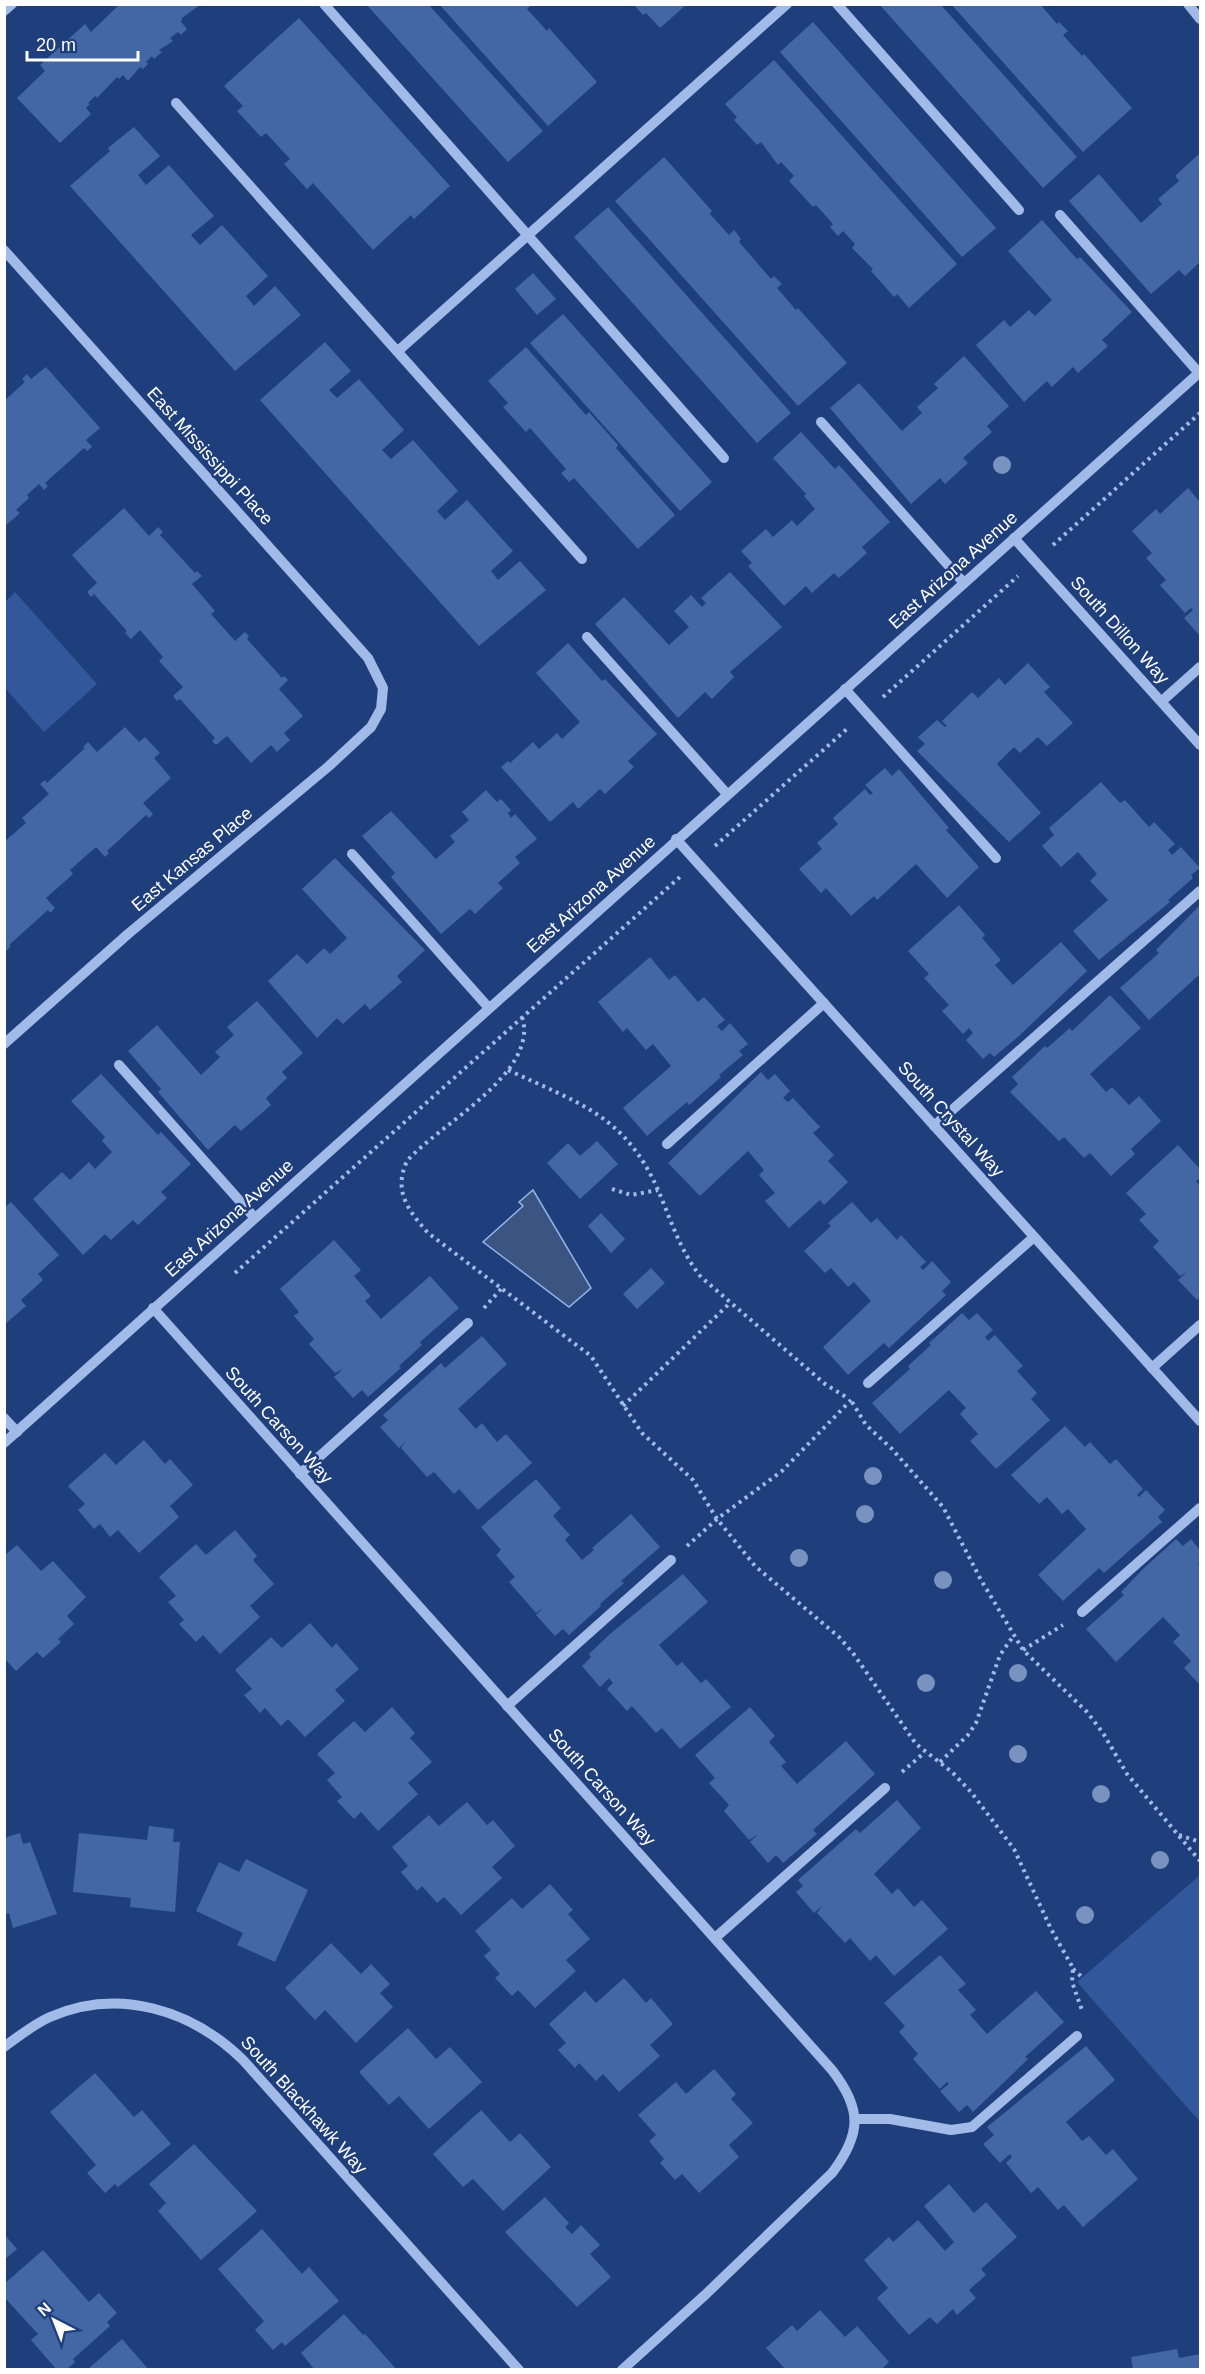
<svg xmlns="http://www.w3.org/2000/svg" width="1205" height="2374" font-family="Helvetica,sans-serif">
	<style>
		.green { fill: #32579a }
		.water { fill: #3c5481; stroke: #94b4e8; stroke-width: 1.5 }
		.building { fill: #4366a4 }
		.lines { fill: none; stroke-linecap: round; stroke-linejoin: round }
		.path { stroke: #a1bae7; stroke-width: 4; stroke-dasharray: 3 4.5; stroke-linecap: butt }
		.minor { stroke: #a1bae7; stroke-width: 10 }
		.tree { fill: #7a92bf }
		.labels { text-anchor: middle; stroke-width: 5; stroke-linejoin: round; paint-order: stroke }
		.street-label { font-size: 18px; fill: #fff; stroke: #1f3f7c }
	</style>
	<rect width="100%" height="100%" fill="#1f3f7c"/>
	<g class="green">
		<polygon points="15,592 97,684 44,732 5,688 5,602"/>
		<polygon points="1200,1875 1200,2122 1077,1982"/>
	</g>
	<polygon class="water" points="533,1190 591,1288 569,1307 483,1242 523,1206 519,1202"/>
	<g class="building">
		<polygon points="120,4 201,4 182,18 181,22 187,29 181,35 178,32 170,38 173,41 159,50 162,52 154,59 152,56 146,62 148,64 143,69 140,67 128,81 123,75 119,79 117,77 97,98 95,96 88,103 90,104 86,108 91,114 60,143 17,98 45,71 40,65 85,24 91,32"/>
		<polygon points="366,4 428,4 543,131 508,162"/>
		<polygon points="439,4 532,4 527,9 547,31 549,28 597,82 548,126"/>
		<polygon points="633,4 687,4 660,28 646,13 643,15"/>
		<polygon points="879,4 940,4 1077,157 1043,188"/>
		<polygon points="951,4 1040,4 1057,24 1059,22 1068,31 1063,35 1082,56 1084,54 1132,108 1083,152"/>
		<polygon points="299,18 450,186 414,219 411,215 373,250 313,183 307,189 284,164 290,159 266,133 261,137 237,111 243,106 224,86"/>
		<polygon points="813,22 996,228 962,257 780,52"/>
		<polygon points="774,60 957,264 909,308 897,294 894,297 871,271 873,269 852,248 855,244 843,231 838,236 830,227 833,224 816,205 813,207 789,181 794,176 781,162 778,165 761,142 757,145 734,120 737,117 725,104"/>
		<polygon points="134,127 160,156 138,175 146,185 169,165 214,216 191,235 200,245 222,225 268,276 246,296 254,306 275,286 301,315 235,371 70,186 110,151 108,148"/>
		<polygon points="1200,153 1200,262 1185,276 1179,270 1151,294 1069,201 1099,174 1141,223 1162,204 1158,199 1179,181 1175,176"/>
		<polygon points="664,157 712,211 710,214 729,235 734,230 741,239 739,242 771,279 774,276 782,284 777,288 796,310 798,308 847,363 798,406 615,201"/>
		<polygon points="608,207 791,413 757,443 574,237"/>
		<polygon points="1042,220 1077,259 1080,257 1132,312 1102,340 1108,346 1078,373 1073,367 1052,387 1047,381 1024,402 976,345 1004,320 1010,327 1029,310 1035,316 1052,300 1008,251"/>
		<polygon points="533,273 556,299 537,315 515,289"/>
		<polygon points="563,314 712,482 680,511 530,343"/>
		<polygon points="325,342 351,371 329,390 337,398 359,379 404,430 382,450 391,459 413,440 458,491 437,511 445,520 467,500 513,551 491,571 498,580 520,561 546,590 479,646 260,400"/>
		<polygon points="526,347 586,415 589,412 618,445 616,448 675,515 638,549 574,478 569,482 561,473 566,469 530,428 526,432 503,407 508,403 488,381"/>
		<polygon points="964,356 1009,406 987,426 992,432 963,458 968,463 945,484 940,478 911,504 830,408 859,383 902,431 922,413 917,407 938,388 934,384"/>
		<polygon points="46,367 100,428 86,440 92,447 87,451 84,448 45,483 48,486 44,490 39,484 27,495 29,498 16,510 20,513 4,527 4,401 25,382 22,379 27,374 31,379"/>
		<polygon points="801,432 835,469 839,465 890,522 862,547 867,553 839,578 834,573 812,593 806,586 784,606 748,566 752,563 741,551 766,529 773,537 792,520 797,526 815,509 804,496 806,494 773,458"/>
		<polygon points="1188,488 1200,502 1200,636 1184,618 1193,610 1191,608 1185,613 1160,585 1166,580 1146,558 1152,553 1132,531 1156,509 1160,514"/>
		<polygon points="124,508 149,536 158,527 163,532 160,535 195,573 197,571 202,576 192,584 215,611 211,614 235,641 245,632 249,636 247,639 282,678 284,676 288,680 279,689 303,716 284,733 290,740 277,752 271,745 251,763 227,736 216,745 212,741 215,738 180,699 177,701 173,696 183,687 159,661 163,657 140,630 131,639 125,633 127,631 94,594 91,597 87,592 97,583 72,555"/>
		<polygon points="730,572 782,627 730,672 734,677 712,699 705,692 678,718 595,624 624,597 669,645 689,627 674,611 691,595 702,607 706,603 701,598"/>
		<polygon points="568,643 602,681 605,679 657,734 628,761 634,767 605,794 600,789 578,809 573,802 550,822 501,767 508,761 510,763 533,742 539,749 557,733 562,739 580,722 536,673"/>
		<polygon points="1028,663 1050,687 1044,692 1073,723 1047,746 1038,737 1020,753 1014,747 997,764 1041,813 1009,842 917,751 925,744 918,737 937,720 945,727 947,726 942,721 972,692 978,698 999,678 1005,685"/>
		<polygon points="125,727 139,742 145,737 160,753 154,758 171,778 143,803 153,814 149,818 146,815 107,851 109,853 105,857 96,847 70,870 73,874 46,898 55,908 50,913 48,910 9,945 11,946 6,951 4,842 26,823 22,818 49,794 40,784 45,780 47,783 85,748 83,747 88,742 97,752"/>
		<polygon points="885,768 892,776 899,769 949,828 946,830 979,867 947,898 916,864 877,900 874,896 851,916 826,888 821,893 799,869 822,849 817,843 838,824 833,818 865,789 870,795 873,793 865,785"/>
		<polygon points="1101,782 1120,803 1125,800 1149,827 1154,822 1175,844 1168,850 1172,855 1181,847 1200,868 1191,875 1193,878 1168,900 1170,902 1099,960 1073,931 1108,900 1090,881 1097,874 1078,852 1061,867 1042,846 1054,835 1049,828"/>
		<polygon points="486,790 497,802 501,799 511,810 508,813 511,818 515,814 537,839 515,857 520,863 498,883 503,888 475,914 470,909 441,934 391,877 395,873 362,836 391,811 436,859 455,842 450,836 469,820 462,812"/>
		<polygon points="335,858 425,950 397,976 402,982 370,1010 365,1004 343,1024 337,1018 317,1038 268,981 297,954 307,964 324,948 330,954 347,938 302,889"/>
		<polygon points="959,905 985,935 982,938 1001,960 995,965 1013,985 1061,942 1087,971 1019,1036 994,1057 990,1053 983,1059 966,1040 973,1033 969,1028 963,1034 942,1011 949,1005 924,978 929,974 908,951"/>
		<polygon points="1200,905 1200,977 1199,975 1149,1020 1120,988 1159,953 1156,950"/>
		<polygon points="650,957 669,980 675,975 698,1002 704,997 725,1020 717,1026 722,1031 730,1023 748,1044 739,1051 743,1055 719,1075 721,1077 689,1105 687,1102 647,1136 623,1108 671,1066 653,1044 646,1050 627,1028 623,1032 598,1002"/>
		<polygon points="1110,995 1141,1028 1090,1074 1106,1092 1112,1087 1129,1105 1139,1096 1161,1121 1131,1149 1135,1154 1111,1176 1090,1153 1084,1158 1064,1137 1059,1141 1010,1092 1018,1084 1012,1077 1045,1046 1047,1048 1070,1028 1072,1031"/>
		<polygon points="257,1001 303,1053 282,1072 287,1078 266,1098 271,1105 241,1131 235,1125 208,1150 158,1092 161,1089 128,1051 157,1025 201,1075 220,1057 215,1052 234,1035 227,1027"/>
		<polygon points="761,1072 768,1080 775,1074 790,1091 783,1098 788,1102 793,1098 820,1127 813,1133 834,1155 828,1161 848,1182 824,1205 820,1200 789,1228 765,1201 775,1193 759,1175 764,1170 748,1151 700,1196 668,1163"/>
		<polygon points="101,1074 158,1135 161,1132 191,1164 161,1192 167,1198 138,1225 133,1220 111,1240 105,1234 83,1255 33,1199 62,1172 70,1180 89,1162 95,1169 112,1152 102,1141 105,1137 71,1101"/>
		<polygon points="597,1141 618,1164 580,1199 547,1163 568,1143 580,1156"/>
		<polygon points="1178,1145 1200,1169 1200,1178 1196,1181 1200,1186 1200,1297 1197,1300 1178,1280 1187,1272 1180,1276 1153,1247 1159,1241 1139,1220 1146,1214 1126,1193"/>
		<polygon points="11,1202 59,1255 38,1274 43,1280 21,1300 26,1306 4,1325 4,1208"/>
		<polygon points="852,1202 871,1223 877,1218 897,1240 901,1235 926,1262 920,1267 923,1270 932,1261 951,1282 942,1291 946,1295 889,1348 884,1343 848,1375 823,1347 871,1301 854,1282 848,1287 831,1268 825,1273 804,1251 831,1226 828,1223"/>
		<polygon points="601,1213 625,1239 611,1253 588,1226"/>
		<polygon points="334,1240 361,1270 354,1276 371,1296 365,1301 381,1319 430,1276 459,1308 420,1342 422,1345 399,1366 401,1368 368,1397 362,1390 353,1398 334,1377 343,1369 335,1373 309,1344 314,1339 294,1316 299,1312 280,1289"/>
		<polygon points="651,1268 665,1283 637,1309 623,1294"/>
		<polygon points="962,1313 969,1320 977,1313 993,1330 985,1337 988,1341 995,1335 1023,1366 1017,1371 1037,1393 1031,1399 1050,1420 996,1469 970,1441 978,1434 960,1414 966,1408 949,1390 900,1434 872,1403 910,1369 908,1366 931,1345 929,1343"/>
		<polygon points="482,1336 507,1364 458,1409 476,1429 482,1423 497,1442 506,1434 532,1463 478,1510 459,1489 454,1494 434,1472 427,1477 401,1448 406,1441 399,1448 380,1427 388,1420 383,1415 441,1363 445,1368"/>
		<polygon points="1065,1426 1085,1447 1090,1442 1110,1464 1116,1459 1143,1489 1137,1495 1139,1497 1146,1490 1165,1510 1158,1517 1162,1522 1157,1526 1104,1573 1099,1568 1063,1601 1038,1575 1086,1529 1068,1509 1062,1514 1047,1497 1039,1504 1011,1475"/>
		<polygon points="144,1440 165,1464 170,1459 193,1485 170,1506 179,1517 139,1553 118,1530 110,1537 100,1524 94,1529 78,1510 85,1504 68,1486 105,1453 116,1465"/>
		<polygon points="536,1479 561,1508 553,1516 570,1535 565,1540 582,1560 594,1550 592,1548 631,1514 660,1547 621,1581 624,1583 600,1604 601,1606 569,1635 563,1629 555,1636 536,1615 544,1607 536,1613 509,1582 515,1577 496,1555 501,1550 481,1527"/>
		<polygon points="235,1530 257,1556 253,1560 274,1584 250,1606 260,1617 220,1654 203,1635 196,1642 179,1624 184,1620 168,1602 176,1596 159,1577 196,1544 206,1555"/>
		<polygon points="1176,1539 1183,1546 1191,1539 1200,1550 1200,1562 1198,1565 1200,1567 1200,1685 1184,1668 1191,1661 1173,1642 1180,1635 1163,1617 1116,1662 1086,1629 1124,1595 1121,1592 1143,1569"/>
		<polygon points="17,1545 41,1571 53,1561 86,1597 67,1616 74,1624 58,1639 61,1642 43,1658 37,1652 16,1671 4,1658 4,1556"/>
		<polygon points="683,1574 708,1602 659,1645 677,1666 682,1662 701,1683 706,1679 731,1707 680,1749 662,1728 656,1733 632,1706 627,1711 607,1689 613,1683 609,1678 600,1687 582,1666 591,1657 589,1654 610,1634"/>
		<polygon points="310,1623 332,1648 336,1643 359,1669 335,1690 345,1701 305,1737 288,1719 281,1726 265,1708 260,1713 244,1695 252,1689 235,1670 271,1637 282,1648"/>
		<polygon points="392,1707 415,1733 410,1738 432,1762 408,1783 418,1794 378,1831 361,1812 354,1819 337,1801 342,1797 327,1780 335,1773 317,1754 354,1721 365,1732"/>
		<polygon points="750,1707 775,1736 769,1742 786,1762 781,1766 797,1784 846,1741 875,1774 813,1830 817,1834 783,1863 776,1855 768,1863 750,1842 758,1834 749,1840 724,1811 729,1805 709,1783 715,1778 695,1755"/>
		<polygon points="897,1800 921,1828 874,1874 892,1894 898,1888 914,1907 922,1900 948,1929 894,1976 876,1955 870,1961 850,1938 845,1943 817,1913 822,1906 814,1913 796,1892 803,1886 798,1880 856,1829 860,1833"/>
		<polygon points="467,1802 487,1825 493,1820 515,1846 492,1867 502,1878 461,1915 444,1897 437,1903 422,1886 417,1891 401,1872 408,1866 392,1847 429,1815 439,1826"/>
		<polygon points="149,1826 174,1829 173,1842 180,1842 175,1912 130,1907 131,1898 73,1892 79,1833 147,1840"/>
		<polygon points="20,1833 23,1844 30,1842 57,1914 13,1928 9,1913 4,1915 4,1838"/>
		<polygon points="246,1859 308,1890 275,1962 237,1945 243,1933 196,1911 219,1862 239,1872"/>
		<polygon points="550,1884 573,1910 568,1914 590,1939 566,1960 576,1971 535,2008 518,1990 512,1996 495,1978 500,1974 484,1956 491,1950 475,1931 512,1898 522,1909"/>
		<polygon points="331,1943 361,1974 371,1964 390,1984 380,1993 393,2007 356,2043 325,2010 315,2020 285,1988"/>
		<polygon points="940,1955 966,1984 958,1990 976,2010 970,2015 987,2034 1036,1991 1064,2022 1025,2057 1028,2059 973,2112 967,2105 959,2112 940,2091 949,2084 947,2082 940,2089 913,2059 918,2054 899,2032 905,2026 884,2003"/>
		<polygon points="624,1978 646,2003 651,1998 673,2024 650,2045 660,2056 619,2092 603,2074 596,2081 579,2063 575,2068 558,2050 566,2043 549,2024 585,1991 596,2003"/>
		<polygon points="408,2028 436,2059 450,2047 482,2082 429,2129 399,2096 389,2105 359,2072"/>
		<polygon points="1086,2046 1115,2080 1066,2122 1082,2141 1089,2136 1106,2155 1113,2149 1138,2179 1083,2227 1064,2205 1058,2210 1038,2187 1031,2193 1006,2163 1012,2157 1010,2154 1000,2163 983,2144 994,2135 987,2127"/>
		<polygon points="714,2069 736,2094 731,2099 753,2123 729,2145 739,2157 699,2193 682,2174 675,2180 660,2163 664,2159 649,2141 656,2135 638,2115 676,2082 686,2094"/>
		<polygon points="95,2073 134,2117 142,2110 171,2144 118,2187 115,2184 105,2193 87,2173 96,2165 50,2112"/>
		<polygon points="481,2110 510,2142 520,2133 551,2167 503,2211 473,2179 463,2187 433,2154"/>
		<polygon points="194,2144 257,2211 201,2260 158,2211 166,2203 149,2184"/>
		<polygon points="949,2184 974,2213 986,2202 1017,2237 981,2269 986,2275 969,2290 976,2298 957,2315 953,2309 937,2324 930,2317 909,2335 877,2298 888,2288 864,2260 889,2237 893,2242 918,2220 945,2251 954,2242 924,2206"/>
		<polygon points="545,2197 569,2223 565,2227 572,2234 581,2225 600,2245 590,2254 611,2277 577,2307 505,2232"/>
		<polygon points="262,2229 302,2274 309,2267 339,2301 285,2346 282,2342 273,2350 255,2330 264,2321 218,2269"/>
		<polygon points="4,2234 17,2249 4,2260"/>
		<polygon points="43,2250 89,2302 99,2293 117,2313 107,2322 110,2326 73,2359 75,2362 66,2370 57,2370 31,2340 38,2334 4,2297 4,2284"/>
		<polygon points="820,2310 845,2337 857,2326 889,2362 881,2370 786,2370 766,2348 792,2325 797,2331"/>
		<polygon points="344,2314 363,2335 365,2334 397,2370 315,2370 301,2353"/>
		<polygon points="122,2339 149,2370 87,2370"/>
		<polygon points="1177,2349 1179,2358 1200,2354 1200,2370 1133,2370 1131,2357"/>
	</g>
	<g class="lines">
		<g class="path">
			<polyline points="1053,545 1200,413"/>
			<polyline points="883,697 1018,576"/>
			<polyline points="715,846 848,728"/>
			<path d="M522,1017C540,1073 438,1125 407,1161C393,1191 408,1210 428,1233L591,1356L642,1433L693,1480L717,1519L755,1566L839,1637L853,1653L916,1744L952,1772L971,1792L1014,1849L1051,1929L1073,1968L1072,1982L1083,2013"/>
			<path d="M508,1070C578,1103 625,1115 658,1190C671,1220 680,1251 701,1277L825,1384L846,1397"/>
			<polyline points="612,1189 631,1195 658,1190"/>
			<polyline points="235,1273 680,877"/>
			<polyline points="484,1308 501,1289"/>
			<polyline points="852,1402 866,1425 892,1449 943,1507 981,1580 1023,1650 1087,1712 1103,1733 1127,1774 1200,1861"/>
			<polyline points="623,1406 730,1303"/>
			<polyline points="687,1546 717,1519 782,1471 851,1400"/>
			<polyline points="1023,1650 1063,1625"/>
			<polyline points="940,1762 968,1735 976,1723 1000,1655 1014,1635"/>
			<polyline points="902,1772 924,1753"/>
			<polyline points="1179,1835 1200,1842"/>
			<polyline points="1073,1969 1083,1978"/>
		</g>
		<g class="minor">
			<polyline points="324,4 724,458"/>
			<polyline points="837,4 1019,210"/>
			<polyline points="1188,4 1200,19"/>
			<polyline points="4,11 12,4"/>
			<polyline points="176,103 582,559"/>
			<polyline points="1060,215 1199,373"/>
			<polyline points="4,250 368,658 383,688 381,709 371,727 329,766 128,934 4,1044"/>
			<polyline points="398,351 787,4"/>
			<polyline points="821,422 964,583"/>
			<polyline points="1014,538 1200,745"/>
			<polyline points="587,637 727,794"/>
			<polyline points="845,689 996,858"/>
			<polyline points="1162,701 1200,667"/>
			<polyline points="676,839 1200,1421"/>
			<polyline points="352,854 488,1007"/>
			<polyline points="119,1065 254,1217"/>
			<polyline points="934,1126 1200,891"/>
			<polyline points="667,1144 824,1003"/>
			<path d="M153,1308L832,2070C862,2109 862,2133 832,2173L705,2295L622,2370"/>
			<polyline points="1152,1368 1200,1325"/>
			<polyline points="868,1383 1034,1237"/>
			<polyline points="4,1418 17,1432"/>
			<polyline points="4,1443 1200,372"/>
			<polyline points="300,1474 468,1323"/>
			<polyline points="1082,1612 1200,1508"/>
			<polyline points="507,1706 671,1560"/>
			<polyline points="715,1938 885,1788"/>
			<path d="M4,2047C19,2036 34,2024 50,2017C119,1987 192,2010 243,2060L519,2370"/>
			<polyline points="856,2119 890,2119 951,2130 972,2127 1077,2036"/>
		</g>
	</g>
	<g class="tree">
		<circle cx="1002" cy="465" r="9"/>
		<circle cx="873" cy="1476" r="9"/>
		<circle cx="865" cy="1514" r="9"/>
		<circle cx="799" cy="1558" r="9"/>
		<circle cx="943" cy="1580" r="9"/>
		<circle cx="1018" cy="1673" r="9"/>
		<circle cx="926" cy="1683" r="9"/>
		<circle cx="1018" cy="1754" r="9"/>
		<circle cx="1101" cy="1794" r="9"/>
		<circle cx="1160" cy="1860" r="9"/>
		<circle cx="1085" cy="1915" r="9"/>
	</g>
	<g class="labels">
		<g class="street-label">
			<text transform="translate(210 456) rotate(48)" y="6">East Mississippi Place</text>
			<text transform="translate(953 570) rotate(-42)" y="6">East Arizona Avenue</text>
			<text transform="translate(1120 630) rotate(48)" y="6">South Dillon Way</text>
			<text transform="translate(192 859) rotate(-40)" y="6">East Kansas Place</text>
			<text transform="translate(591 894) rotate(-42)" y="6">East Arizona Avenue</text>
			<text transform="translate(951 1119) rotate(48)" y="6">South Crystal Way</text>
			<text transform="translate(229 1218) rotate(-42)" y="6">East Arizona Avenue</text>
			<text transform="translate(279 1425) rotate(48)" y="6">South Carson Way</text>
			<text transform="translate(602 1787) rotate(48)" y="6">South Carson Way</text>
			<text transform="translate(304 2105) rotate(48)" y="6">South Blackhawk Way</text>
		</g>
	</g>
	<rect width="1205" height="2374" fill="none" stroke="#ffffff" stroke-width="12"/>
	<g transform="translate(54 2320) rotate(318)" stroke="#1f3f7c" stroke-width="4.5" paint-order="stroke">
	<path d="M0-4.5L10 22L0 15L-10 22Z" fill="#ffffff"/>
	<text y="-9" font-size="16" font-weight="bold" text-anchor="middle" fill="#ffffff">N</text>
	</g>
	<path d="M27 51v9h111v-9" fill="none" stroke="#ffffff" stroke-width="3"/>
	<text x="36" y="51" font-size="18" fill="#ffffff" stroke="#1f3f7c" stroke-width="4.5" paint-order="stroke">20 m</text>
</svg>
